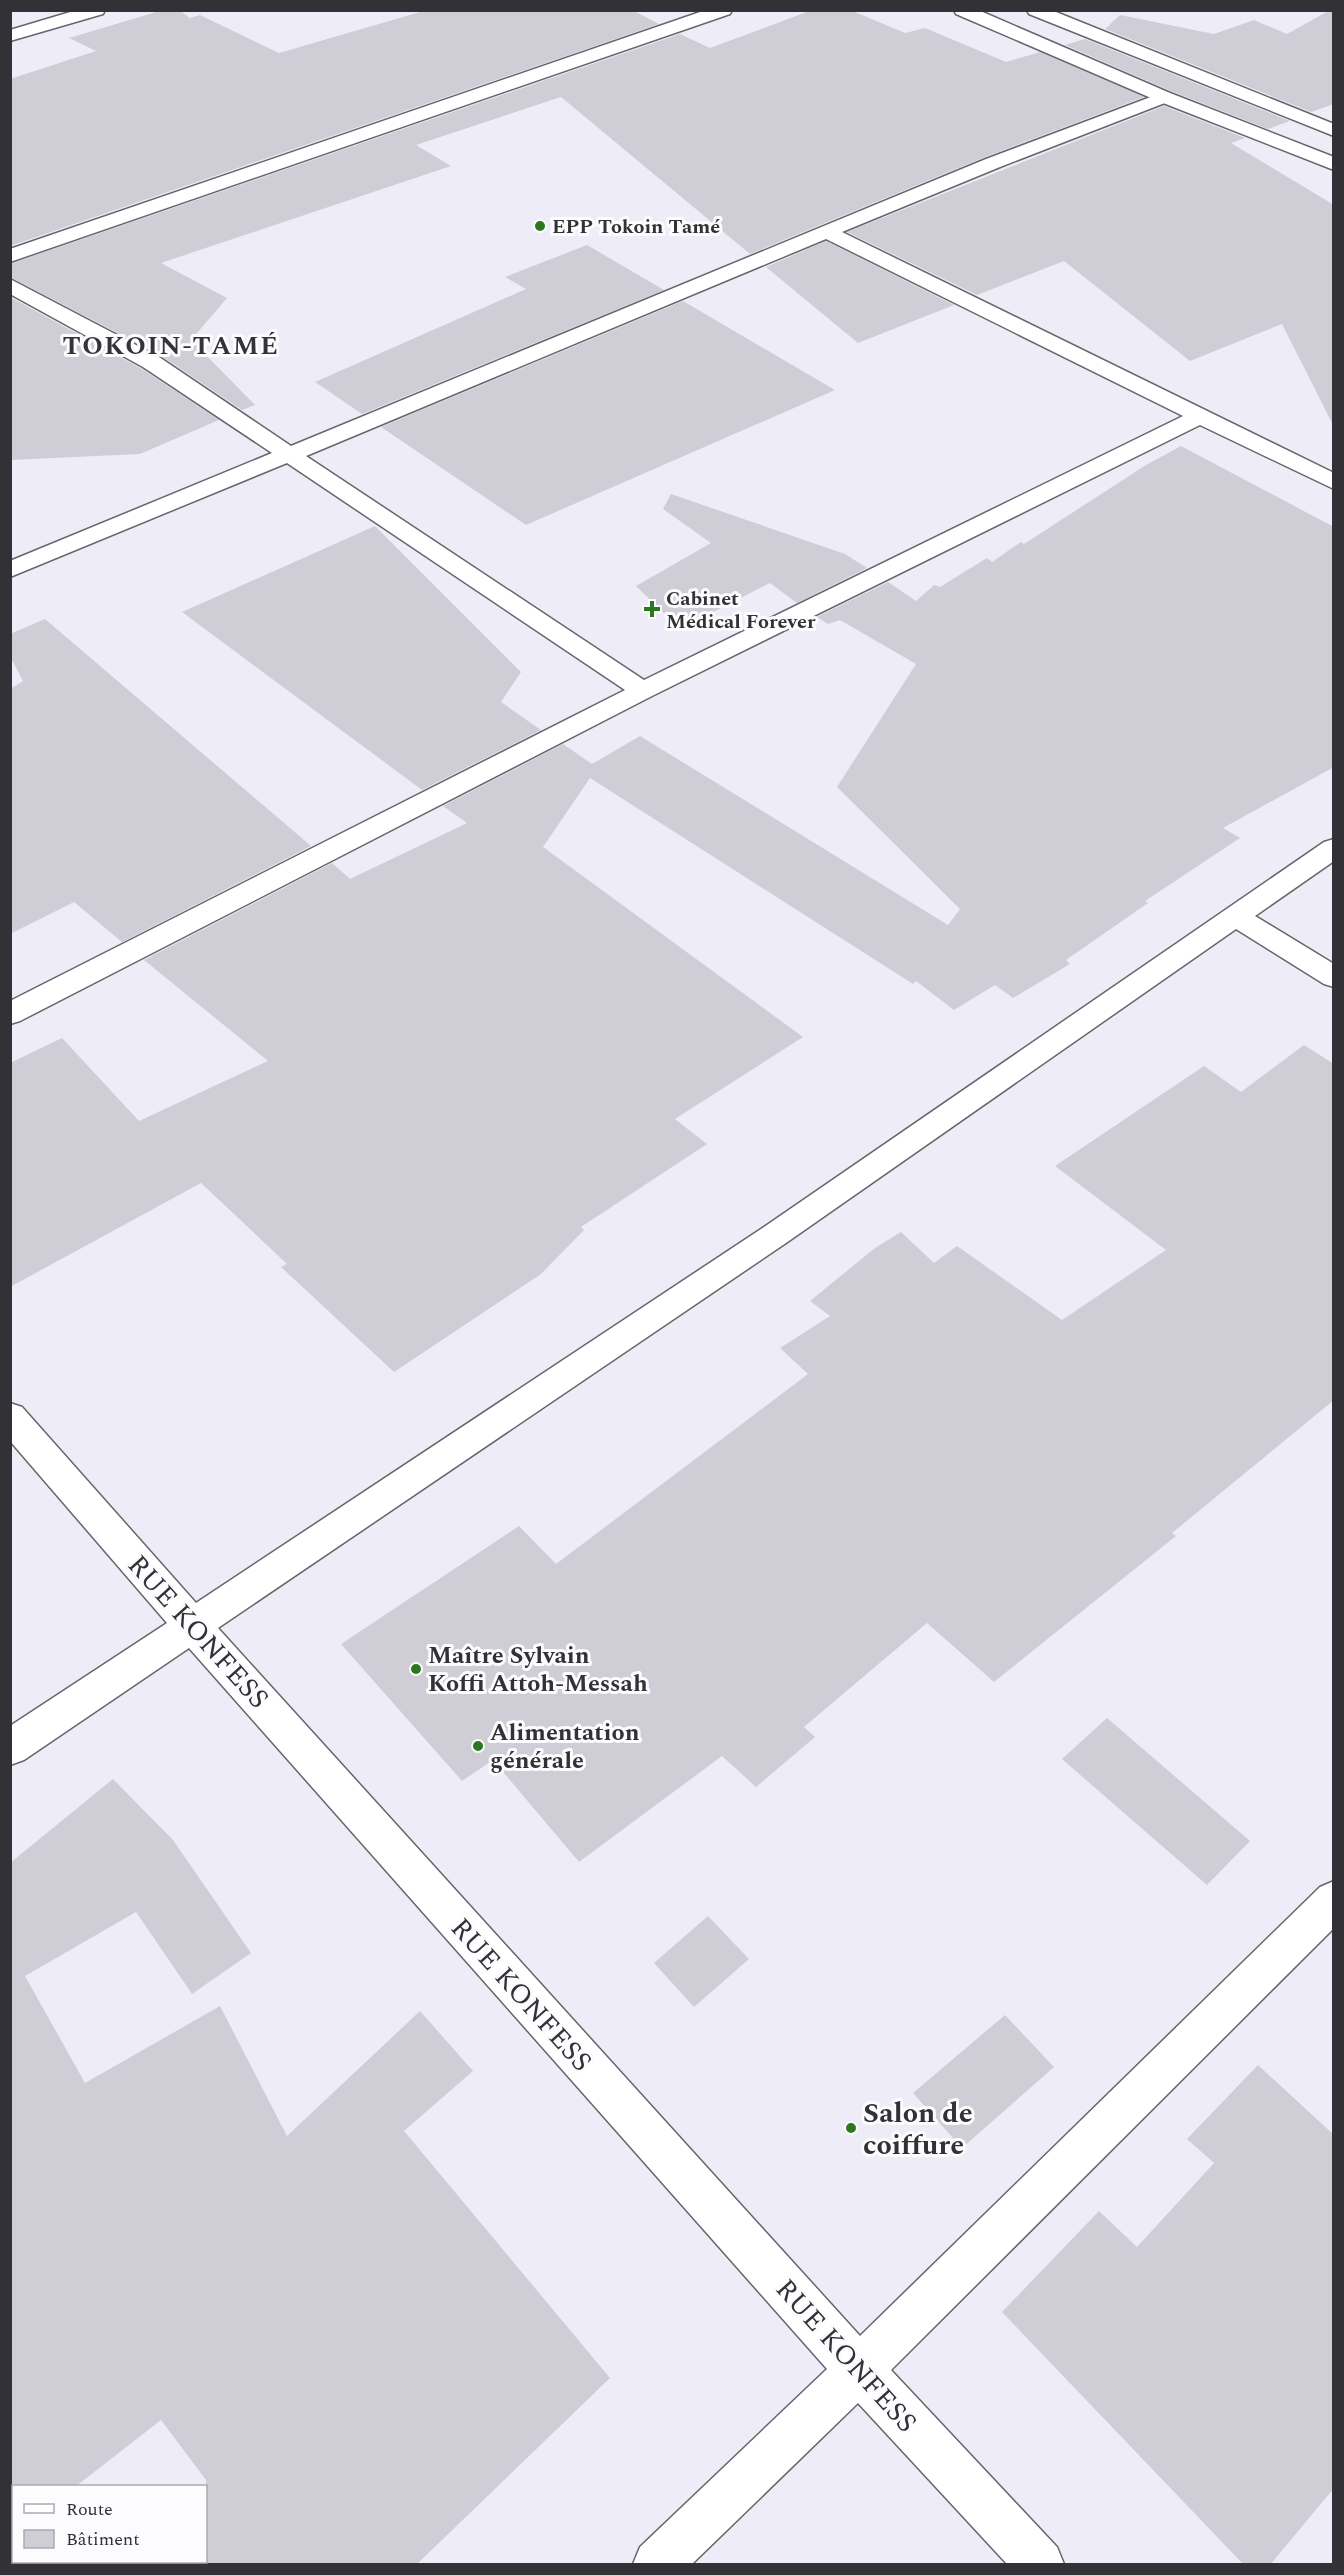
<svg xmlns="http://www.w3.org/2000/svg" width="1344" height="2575" font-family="Spectral,serif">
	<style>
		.building { fill: #cfced7 }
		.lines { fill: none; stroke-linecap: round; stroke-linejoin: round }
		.street-casing { stroke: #66656d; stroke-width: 3 }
		.secondary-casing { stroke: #66656d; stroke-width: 3 }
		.street { fill: #fff; fill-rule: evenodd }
		.secondary { fill: #fff; fill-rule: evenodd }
		.poi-dot { fill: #2b781f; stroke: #fcfcfe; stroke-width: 2 }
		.labels { text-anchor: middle; stroke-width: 6; stroke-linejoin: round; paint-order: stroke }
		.far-poi-label { font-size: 20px; font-weight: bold; fill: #323135; stroke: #fcfcfe; text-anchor: start }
		.poi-label { font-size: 24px; font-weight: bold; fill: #323135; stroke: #fcfcfe; text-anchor: start }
		.far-district-label { font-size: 26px; font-weight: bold; letter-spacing: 1.5px; fill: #34333a; stroke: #fcfcfe }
		.near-street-label { font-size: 28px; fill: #323135; stroke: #fcfcfe }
		.near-poi-label { font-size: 28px; font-weight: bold; fill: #323135; stroke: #fcfcfe; text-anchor: start }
	</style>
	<rect width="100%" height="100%" fill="#eeedf7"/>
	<g class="building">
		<polygon points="163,10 179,10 190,18 200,15 279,53 427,10 632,10 659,24 10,246 10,79 96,51 69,38"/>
		<polygon points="812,10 850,10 905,33 925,28 1006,62 1040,52 1144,97 985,157 750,254 561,97 416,145 451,166 161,263 227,298 191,340 255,405 242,410 160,355 10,277 10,264 680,34 710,48"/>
		<polygon points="1330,10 1334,10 1334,104 1311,112 1105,29 1120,15 1214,34 1254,20 1287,34"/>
		<polygon points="1085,39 1290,121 1268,129 1171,91 1065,45"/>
		<polygon points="1164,106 1245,138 1231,143 1334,205 1334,427 1282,324 1190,361 1064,261 977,295 847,232"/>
		<polygon points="826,241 954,305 858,343 766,267"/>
		<polygon points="587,245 664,290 362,414 315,382 526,289 505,277"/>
		<polygon points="10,297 142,369 219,420 140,454 10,460"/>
		<polygon points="683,301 835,390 526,525 381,427"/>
		<polygon points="1181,446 1334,527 1334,767 1223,828 1240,838 1145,901 1148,903 1066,960 1070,964 1013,998 995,985 954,1010 916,981 913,984 590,778 543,847 803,1037 675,1119 707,1144 581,1227 584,1230 541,1274 394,1372 281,1267 287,1264 201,1183 10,1287 10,1063 62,1038 139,1121 268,1061 144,960 332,863 350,879 467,823 443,806 563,744 592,764 640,736 948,925 960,909 837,787 916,664 840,620 828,624 817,617 888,582 916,601 934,585 940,587 987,558 992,562 1021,542 1024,544 1146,465"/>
		<polygon points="671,494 845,554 867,568 797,603 770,583 680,629 636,586 711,543 663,509"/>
		<polygon points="375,526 521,672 501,702 541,730 422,790 182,612"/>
		<polygon points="45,619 311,846 122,942 74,902 10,934 10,689 23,681 10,656 10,634"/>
		<polygon points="1304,1045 1334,1064 1334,1400 1172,1533 1176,1536 994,1682 927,1623 804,1727 815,1737 756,1787 722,1756 579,1862 493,1760 462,1781 341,1644 519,1526 556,1564 808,1374 780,1348 830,1316 810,1301 875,1248 901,1232 934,1263 957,1246 1062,1320 1166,1250 1055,1166 1204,1066 1241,1092"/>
		<polygon points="1107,1718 1250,1841 1207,1885 1062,1759"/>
		<polygon points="113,1779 173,1840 251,1953 192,1994 136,1912 25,1976 85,2083 220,2006 287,2136 420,2011 473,2071 404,2131 610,2378 416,2565 206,2565 206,2480 161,2420 75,2487 14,2487 14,2534 10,2536 10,1863"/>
		<polygon points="708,1916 749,1959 694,2007 654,1963"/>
		<polygon points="1005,2015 1054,2067 962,2148 913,2093"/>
		<polygon points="1258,2065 1334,2135 1334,2488 1270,2565 1244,2565 1002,2312 1099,2211 1137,2247 1214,2163 1187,2139"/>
	</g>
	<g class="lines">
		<g class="street-casing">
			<g id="street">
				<polygon points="77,10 105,10 103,14 10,41 10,30"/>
				<polygon points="706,10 732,10 730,14 10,262 10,249"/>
				<path d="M1164,92L1170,93L1173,97L1170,101L1000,167L842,232L1334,473V489L1200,425L652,696L20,1021L10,1024V1001L625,690L287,463L10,577V561L272,453L143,367L10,294V279L159,357L291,446L986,159ZM826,239L1183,416L644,680L306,456Z"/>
				<polygon points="1334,839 1334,861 1255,916 1334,964 1334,987 1324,984 1236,929 786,1243 218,1628 860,2336 1320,1887 1334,1881 1334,1928 891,2370 1057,2547 1064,2564 1007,2564 858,2403 692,2564 633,2564 640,2547 827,2369 189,1648 24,1760 10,1765 10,1726 167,1623 10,1441 10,1403 22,1407 196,1603 764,1227 1324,842"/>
			</g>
		</g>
		<g class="secondary-casing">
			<g id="secondary">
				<polygon points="954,10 978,10 1170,93 1334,157 1334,170 1158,101 956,14"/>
				<polygon points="1027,10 1051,10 1334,124 1334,136 1029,14"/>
			</g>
		</g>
		<use href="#street" class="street"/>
		<use href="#secondary" class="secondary"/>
	</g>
	<g class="poi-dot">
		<circle cx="540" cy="226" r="6"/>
		<path d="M649 600h6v6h6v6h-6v6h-6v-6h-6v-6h6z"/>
		<circle cx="416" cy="1669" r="6"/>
		<circle cx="478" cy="1746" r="6"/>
		<circle cx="851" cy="2128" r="6"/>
	</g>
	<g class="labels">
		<g class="far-poi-label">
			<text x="552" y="233">EPP Tokoin Tamé</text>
			<text x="666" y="605">Cabinet<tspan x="666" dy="23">Médical Forever</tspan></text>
		</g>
		<g class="poi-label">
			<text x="428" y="1663">Maître Sylvain<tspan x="428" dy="28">Koffi Attoh-Messah</tspan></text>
			<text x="490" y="1740">Alimentation<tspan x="490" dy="28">générale</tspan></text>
		</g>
		<g class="far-district-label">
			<text x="171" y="354">TOKOIN-TAMÉ</text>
		</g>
		<g class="near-street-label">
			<text transform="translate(199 1631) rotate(48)" y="10">RUE KONFESS</text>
			<text transform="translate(522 1994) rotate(48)" y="10">RUE KONFESS</text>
			<text transform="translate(847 2355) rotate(48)" y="10">RUE KONFESS</text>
		</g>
		<g class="near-poi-label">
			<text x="863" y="2122">Salon de<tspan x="863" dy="32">coiffure</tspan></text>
		</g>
	</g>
	<rect width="1344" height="2575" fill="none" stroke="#323135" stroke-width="24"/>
	<rect x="12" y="2485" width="195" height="78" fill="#fcfcfe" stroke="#ababae" stroke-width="1.5"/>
	<rect x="24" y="2504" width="30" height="9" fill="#ffffff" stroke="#ababae" stroke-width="1.5"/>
	<text x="66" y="2515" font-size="18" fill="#323135">Route</text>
	<rect x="24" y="2530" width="30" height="18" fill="#cfced7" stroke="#ababae" stroke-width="1.5"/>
	<text x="66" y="2545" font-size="18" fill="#323135">Bâtiment</text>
</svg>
